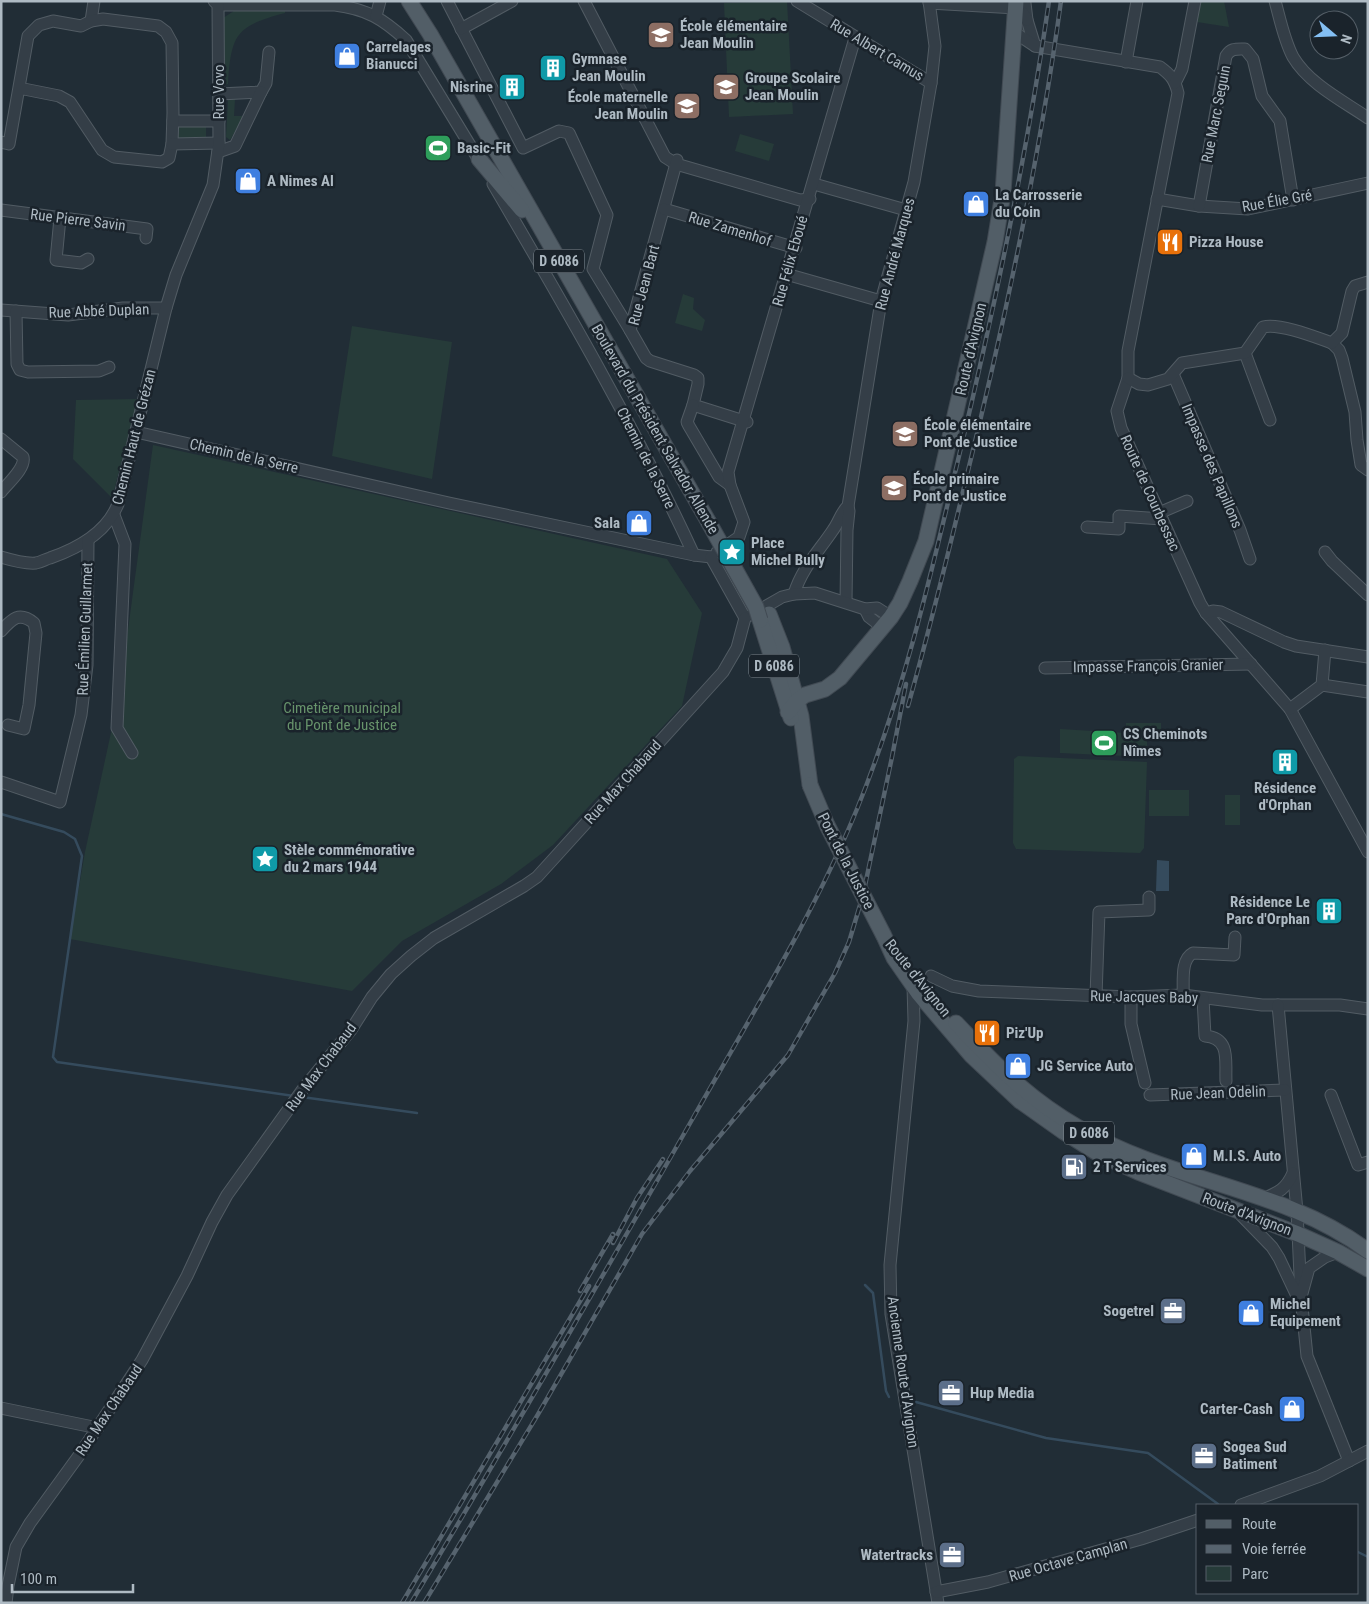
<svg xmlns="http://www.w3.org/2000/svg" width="1369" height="1604" font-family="'Roboto Condensed',sans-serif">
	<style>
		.green { fill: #263b39 }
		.water { fill: #354b5d }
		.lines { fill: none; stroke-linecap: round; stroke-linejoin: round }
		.stream { stroke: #354b5d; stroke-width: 2.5 }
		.minor-casing { stroke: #525c64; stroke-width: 13 }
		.major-casing { stroke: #414a53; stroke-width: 17 }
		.minor { stroke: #343e47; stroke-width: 11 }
		.major { stroke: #525e67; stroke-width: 15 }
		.rail-casing { stroke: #56636e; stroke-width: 4.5 }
		.rail { stroke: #1a232b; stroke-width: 2.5; stroke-dasharray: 8; stroke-linecap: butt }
		.major-bridge-casing { stroke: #414a53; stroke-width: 17; stroke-linecap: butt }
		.major-bridge { stroke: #525e67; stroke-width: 15 }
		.labels { text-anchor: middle; stroke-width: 5; stroke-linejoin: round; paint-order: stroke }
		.shield { fill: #1a232b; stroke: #828d95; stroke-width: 1 }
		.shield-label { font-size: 14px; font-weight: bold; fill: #aebac3 }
		.poi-label { font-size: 15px; font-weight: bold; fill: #aebac3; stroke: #1a232b; text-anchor: start }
		.street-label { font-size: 15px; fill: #aebac3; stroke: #1a232b }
		.park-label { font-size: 15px; fill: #67936b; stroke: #1a232b }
	</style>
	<rect width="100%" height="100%" fill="#212d36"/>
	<g class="green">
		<polygon points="787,1 793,114 729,117 724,3"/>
		<polygon points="1201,1 1224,1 1229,27 1197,22"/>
		<path d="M285,9V13C236,26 231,34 228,84L222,85L223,18L234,11Z"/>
		<polygon points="235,99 234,116 244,116 230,140 226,137 228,100"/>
		<polygon points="177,127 206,127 206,139 177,138"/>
		<polygon points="740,134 774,144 769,161 735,151"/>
		<polygon points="683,294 694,298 693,309 705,320 702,331 675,323"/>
		<polygon points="352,326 452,342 432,479 332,456"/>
		<polygon points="138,399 112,498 73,459 76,400"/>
		<polygon points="153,445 667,559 702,613 682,706 553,845 501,884 402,941 352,991 70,939 85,852 119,696"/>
		<polygon points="1126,723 1161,723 1161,734 1147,734 1147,757 1060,753 1060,729 1126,733"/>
		<polygon points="1018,756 1147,762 1144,848 1140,853 1016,849 1013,843 1014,759"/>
		<rect x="1149" y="790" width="40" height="26"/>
		<rect x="1225" y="795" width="15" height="30"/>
	</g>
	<polygon class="water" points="1157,860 1169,861 1169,891 1156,891"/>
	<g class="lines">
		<g class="stream">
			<polyline points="1,814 64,832 75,839 82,856 53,1057 57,1062 294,1096"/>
			<polyline points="302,1097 417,1113"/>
			<polyline points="865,1285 873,1293 886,1391 889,1397"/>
			<polyline points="916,1402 1046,1438 1148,1453 1218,1504"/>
			<polyline points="1358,1552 1368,1557"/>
		</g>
		<g class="minor-casing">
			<g id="minor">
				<polyline points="447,1 523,148 559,131 569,133 607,215 593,269 630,330"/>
				<polyline points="584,1 665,157 676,164 800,200 810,199"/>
				<polyline points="797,1 931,83"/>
				<polyline points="1023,1 1025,3 1027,20 1035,46"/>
				<path d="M1275,1C1280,19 1284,40 1293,57C1309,84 1343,101 1368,118"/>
				<polyline points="929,3 1016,8 1023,13 1027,20"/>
				<path d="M218,5H335C367,9 383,19 406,40L482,165"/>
				<polyline points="376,16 380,1"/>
				<polyline points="91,21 94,1"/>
				<polyline points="461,29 512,1"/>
				<path d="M1014,32L1035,46L1160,67C1171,75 1175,80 1178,93L1128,351V378L1117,411L1121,428L1200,603L1206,613L1290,709L1368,852"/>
				<polyline points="1126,62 1137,1"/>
				<polyline points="1175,83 1182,69 1195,1"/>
				<polyline points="219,94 261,92 266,83 269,52"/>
				<polyline points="173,121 219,121"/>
				<polyline points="1,142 9,144 28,36 39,25 53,21 81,26 91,21 103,19 158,26 166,32 172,43 173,113 172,144 169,158 162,162 114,157 102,150 70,102 59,96 19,88"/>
				<polyline points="172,144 219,143"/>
				<polyline points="218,152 235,146 261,92"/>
				<polyline points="677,160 630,330 646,358 650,361 694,375 698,378 698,384 693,405 747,422"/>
				<path d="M493,184C564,305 635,427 694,555"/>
				<polyline points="814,184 906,210"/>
				<polyline points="1157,199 1199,206 1248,209 1368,183"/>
				<path d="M1199,206L1226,56C1231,48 1236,49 1245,49L1253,59L1262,96L1280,121L1293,200"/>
				<polyline points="664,209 796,248"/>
				<polyline points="1,210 147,229 146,238"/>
				<polyline points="60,218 56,260 81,263 88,259"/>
				<polyline points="786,274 881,301"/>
				<polyline points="1,310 68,315 123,308 166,308"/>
				<polyline points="16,311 17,364 20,370 28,372 99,371 109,367"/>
				<polyline points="1332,343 1339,350 1342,358 1355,412 1357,440 1361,465 1368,470"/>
				<polyline points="1245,353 1270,420"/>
				<polyline points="1173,374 1240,530 1250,559"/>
				<path d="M1128,378L1139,384L1148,385L1168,379L1182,363L1245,353L1263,327C1280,323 1315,337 1332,343L1342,333L1352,291L1355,286L1368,282"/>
				<polyline points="693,405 687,422 689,426 719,477 730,485"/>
				<polyline points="136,432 449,503 694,555 711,557"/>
				<path d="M1,439L23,457C26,468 8,483 1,492"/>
				<polyline points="1159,513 1187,501"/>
				<polyline points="114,515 125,544 117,728 132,753"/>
				<polyline points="1087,527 1119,529 1119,516 1162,519"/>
				<polyline points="717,552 739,537 744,522 730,485 728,472 855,38"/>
				<polyline points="1325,552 1332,561 1368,595"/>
				<path d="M1,557C11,560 25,564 36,563C41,562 46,559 50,558C79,548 107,532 118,504L166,308L176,275L213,185L219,143L218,5L214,1"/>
				<polyline points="711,557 745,618"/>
				<path d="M794,594C802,568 819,551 833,530C839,522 841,512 848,506"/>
				<polyline points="846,602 847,530 849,511 848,506 881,301 914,182 931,83 935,46 929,1"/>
				<polyline points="865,609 869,617 883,628"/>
				<polyline points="1206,613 1213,611 1221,612 1284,642 1296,646 1368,657"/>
				<polyline points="751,615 782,597 794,594 815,593 865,609 877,608 891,617"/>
				<path d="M1,631C12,619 19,611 34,623L36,633L29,705L24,729L8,725"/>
				<polyline points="1045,668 1251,664"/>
				<polyline points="1322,685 1368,692"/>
				<polyline points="1290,709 1322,685 1325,650"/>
				<polyline points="1,782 60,802 81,715 87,665 88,540"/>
				<polyline points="931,976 952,986 979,991 1131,997 1183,995 1262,1005 1340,1005 1368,1009"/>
				<polyline points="913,986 914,1021 890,1265 891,1314 938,1603"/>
				<path d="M1183,995C1184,982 1180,960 1193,953L1234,955L1235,937"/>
				<polyline points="1096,996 1099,912 1149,910 1149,897"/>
				<polyline points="1131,997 1131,1024 1145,1083"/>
				<path d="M1203,998L1205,1036C1231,1038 1225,1061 1226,1081"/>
				<polyline points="1278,1005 1297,1211 1301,1297 1307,1356 1349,1461"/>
				<polyline points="1150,1095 1285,1090"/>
				<polyline points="1331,1095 1358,1165 1368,1162"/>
				<path d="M1263,1199C1279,1192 1286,1189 1293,1173"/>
				<polyline points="1238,1212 1272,1247 1279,1258 1296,1294 1301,1297 1309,1268 1325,1257 1338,1252"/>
				<polyline points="1,1408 98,1428"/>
				<polyline points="1241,1505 1320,1476 1368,1451"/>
				<polyline points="936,1592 988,1582 1141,1539 1198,1520"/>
				<polyline points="6,1603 8,1586 16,1547 30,1523 80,1454 142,1360 187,1276 212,1222 227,1195 303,1089 351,1030 372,997 391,974 411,956 434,938 524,886 537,877 723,672 737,648 745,618"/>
			</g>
		</g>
		<g class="major-casing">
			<g id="major">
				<polyline points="409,1 430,34 708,521"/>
				<polyline points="479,159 522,210"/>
				<polyline points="769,614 782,647 801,716 810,785"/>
				<polyline points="760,620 791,718"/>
				<polyline points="788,712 797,701 805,695 825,689 840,678 891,617 900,603 910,581 926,541 995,242 1003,193 1016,1"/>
				<polyline points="884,936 894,958 919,994 971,1055 1020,1101 1064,1132 1099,1154 1138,1172 1298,1234 1338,1252 1368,1269"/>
				<path d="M956,1023C977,1045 998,1068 1021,1087C1057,1118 1100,1142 1145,1159C1221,1188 1301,1201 1368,1251"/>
			</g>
		</g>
		<use href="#minor" class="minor"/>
		<use href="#major" class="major"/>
		<g class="rail-casing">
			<g id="rail">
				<path d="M908,706C929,631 948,555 966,479C1005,321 1039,162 1061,1"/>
				<polyline points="613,1243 637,1198 663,1159"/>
				<polyline points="580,1291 613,1234"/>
				<polyline points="402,1603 589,1286"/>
				<path d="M411,1603C507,1442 600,1281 693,1118C750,1017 813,917 857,809C903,696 931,575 959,456C995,306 1027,155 1049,1"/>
				<polyline points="424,1603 537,1416 642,1234 690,1171 788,1055 835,973 849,942 863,895 892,757 906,684"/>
			</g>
		</g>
		<use href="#rail" class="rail"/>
		<g class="major-bridge-casing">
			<g id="major-bridge">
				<polyline points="708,521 756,607 760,620"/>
				<polyline points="810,785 827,825 884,936"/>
			</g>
		</g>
		<use href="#major-bridge" class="major-bridge"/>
	</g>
	<defs>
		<g id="school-square" transform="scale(1.4375)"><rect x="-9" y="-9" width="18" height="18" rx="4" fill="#8d6e63" stroke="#1a232b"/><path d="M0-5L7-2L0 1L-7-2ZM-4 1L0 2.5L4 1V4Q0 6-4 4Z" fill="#fff"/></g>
		<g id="shop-square" transform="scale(1.4375)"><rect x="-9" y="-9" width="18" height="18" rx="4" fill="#3f7fe0" stroke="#1a232b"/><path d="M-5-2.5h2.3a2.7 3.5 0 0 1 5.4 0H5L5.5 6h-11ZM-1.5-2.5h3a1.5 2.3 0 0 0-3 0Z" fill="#fff"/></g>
		<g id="building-square" transform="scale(1.4375)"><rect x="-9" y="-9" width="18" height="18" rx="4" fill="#0f9aa8" stroke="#1a232b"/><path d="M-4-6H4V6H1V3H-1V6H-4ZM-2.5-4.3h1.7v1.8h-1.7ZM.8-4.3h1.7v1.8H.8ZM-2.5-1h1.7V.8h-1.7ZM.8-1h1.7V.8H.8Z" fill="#fff"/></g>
		<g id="stadium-square" transform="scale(1.4375)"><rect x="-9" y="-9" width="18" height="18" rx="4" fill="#2e9e5b" stroke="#1a232b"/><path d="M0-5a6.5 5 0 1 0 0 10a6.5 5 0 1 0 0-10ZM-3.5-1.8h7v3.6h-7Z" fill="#fff"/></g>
		<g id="restaurant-square" transform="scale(1.4375)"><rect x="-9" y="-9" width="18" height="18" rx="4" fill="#e8710a" stroke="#1a232b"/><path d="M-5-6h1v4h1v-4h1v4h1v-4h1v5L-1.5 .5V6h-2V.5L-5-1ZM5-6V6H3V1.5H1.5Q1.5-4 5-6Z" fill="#fff"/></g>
		<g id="sight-square" transform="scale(1.4375)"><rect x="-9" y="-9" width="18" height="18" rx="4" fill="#0f9aa8" stroke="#1a232b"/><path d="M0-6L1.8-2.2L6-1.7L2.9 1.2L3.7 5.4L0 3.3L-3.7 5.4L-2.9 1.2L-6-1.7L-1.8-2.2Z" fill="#fff"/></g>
		<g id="fuel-square" transform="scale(1.4375)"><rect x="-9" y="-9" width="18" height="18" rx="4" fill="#5c6f8a" stroke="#1a232b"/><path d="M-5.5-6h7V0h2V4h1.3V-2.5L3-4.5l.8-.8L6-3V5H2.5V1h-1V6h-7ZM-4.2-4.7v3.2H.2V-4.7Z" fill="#fff"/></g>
		<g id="office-square" transform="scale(1.4375)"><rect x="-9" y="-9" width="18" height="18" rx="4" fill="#5c6f8a" stroke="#1a232b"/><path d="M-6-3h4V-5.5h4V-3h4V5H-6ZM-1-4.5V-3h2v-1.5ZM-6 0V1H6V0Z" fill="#fff"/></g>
	</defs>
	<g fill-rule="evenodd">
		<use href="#school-square" x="661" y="35"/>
		<use href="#shop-square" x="347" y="56"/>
		<use href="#building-square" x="553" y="68"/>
		<use href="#building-square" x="512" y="87"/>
		<use href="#school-square" x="726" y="87"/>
		<use href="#school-square" x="687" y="106"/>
		<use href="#stadium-square" x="438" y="148"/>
		<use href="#shop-square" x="248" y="181"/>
		<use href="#shop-square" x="976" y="204"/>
		<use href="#restaurant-square" x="1170" y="242"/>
		<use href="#school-square" x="905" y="434"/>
		<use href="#school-square" x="894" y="488"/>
		<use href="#shop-square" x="639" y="523"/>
		<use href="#sight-square" x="732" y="552"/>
		<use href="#stadium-square" x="1104" y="743"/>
		<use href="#building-square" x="1285" y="762"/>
		<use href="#sight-square" x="265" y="859"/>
		<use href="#building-square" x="1329" y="911"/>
		<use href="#restaurant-square" x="987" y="1033"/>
		<use href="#shop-square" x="1018" y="1066"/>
		<use href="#shop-square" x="1194" y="1156"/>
		<use href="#fuel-square" x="1074" y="1167"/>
		<use href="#office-square" x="1173" y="1311"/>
		<use href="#shop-square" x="1251" y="1313"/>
		<use href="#office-square" x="951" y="1393"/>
		<use href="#shop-square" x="1292" y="1409"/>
		<use href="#office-square" x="1204" y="1456"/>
		<use href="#office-square" x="952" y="1555"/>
	</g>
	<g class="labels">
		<g class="shield">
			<rect x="534" y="249.5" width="50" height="23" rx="4"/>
			<rect x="749" y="654.5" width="50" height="23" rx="4"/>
			<rect x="1064" y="1121.5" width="50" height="23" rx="4"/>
		</g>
		<g class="shield-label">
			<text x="559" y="266">D 6086</text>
			<text x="774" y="671">D 6086</text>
			<text x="1089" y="1138">D 6086</text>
		</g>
		<g class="poi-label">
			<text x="680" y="31">École élémentaire<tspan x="680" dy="17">Jean Moulin</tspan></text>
			<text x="366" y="52">Carrelages<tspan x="366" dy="17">Bianucci</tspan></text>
			<text x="572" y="64">Gymnase<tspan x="572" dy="17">Jean Moulin</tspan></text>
			<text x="745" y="83">Groupe Scolaire<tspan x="745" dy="17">Jean Moulin</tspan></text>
			<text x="493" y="92" text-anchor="end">Nisrine</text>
			<text x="668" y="102" text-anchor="end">École maternelle<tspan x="668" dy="17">Jean Moulin</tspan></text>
			<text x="457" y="153">Basic-Fit</text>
			<text x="267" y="186">A Nimes Al</text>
			<text x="995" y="200">La Carrosserie<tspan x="995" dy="17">du Coin</tspan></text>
			<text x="1189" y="247">Pizza House</text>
			<text x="924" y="430">École élémentaire<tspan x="924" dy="17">Pont de Justice</tspan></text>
			<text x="913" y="484">École primaire<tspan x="913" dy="17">Pont de Justice</tspan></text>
			<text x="620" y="528" text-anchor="end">Sala</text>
			<text x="751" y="548">Place<tspan x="751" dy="17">Michel Bully</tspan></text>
			<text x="1123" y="739">CS Cheminots<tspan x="1123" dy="17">Nîmes</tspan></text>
			<text x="1285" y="793" text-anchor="middle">Résidence<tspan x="1285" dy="17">d'Orphan</tspan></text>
			<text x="284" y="855">Stèle commémorative<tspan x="284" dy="17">du 2 mars 1944</tspan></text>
			<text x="1310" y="907" text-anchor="end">Résidence Le<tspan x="1310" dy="17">Parc d'Orphan</tspan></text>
			<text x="1006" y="1038">Piz'Up</text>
			<text x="1037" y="1071">JG Service Auto</text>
			<text x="1213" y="1161">M.I.S. Auto</text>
			<text x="1093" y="1172">2 T Services</text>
			<text x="1270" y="1309">Michel<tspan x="1270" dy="17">Equipement</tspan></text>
			<text x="1154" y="1316" text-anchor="end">Sogetrel</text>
			<text x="970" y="1398">Hup Media</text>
			<text x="1273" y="1414" text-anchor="end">Carter-Cash</text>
			<text x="1223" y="1452">Sogea Sud<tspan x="1223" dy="17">Batiment</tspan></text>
			<text x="933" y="1560" text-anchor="end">Watertracks</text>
		</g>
		<g class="street-label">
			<text transform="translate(877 50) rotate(31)" y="5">Rue Albert Camus</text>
			<text transform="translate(219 92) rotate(-90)" y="5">Rue Vovo</text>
			<text transform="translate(1216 114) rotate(-79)" y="5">Rue Marc Seguin</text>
			<text transform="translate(1277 201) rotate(-10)" y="5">Rue Élie Gré</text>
			<text transform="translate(78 220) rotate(7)" y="5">Rue Pierre Savin</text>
			<text transform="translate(730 229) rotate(17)" y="5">Rue Zamenhof</text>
			<text transform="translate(895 254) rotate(-75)" y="5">Rue André Marques</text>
			<text transform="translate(790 261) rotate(-74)" y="5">Rue Félix Eboué</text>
			<text transform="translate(644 285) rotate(-75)" y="5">Rue Jean Bart</text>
			<text transform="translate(99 311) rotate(-2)" y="5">Rue Abbé Duplan</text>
			<text transform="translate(971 349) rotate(-77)" y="5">Route d'Avignon</text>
			<text transform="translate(655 429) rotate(60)" y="5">Boulevard du Président Salvador Allende</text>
			<text transform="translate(134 437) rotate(-76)" y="5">Chemin Haut de Grézan</text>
			<text transform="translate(244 456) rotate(13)" y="5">Chemin de la Serre</text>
			<text transform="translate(646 458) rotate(63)" y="5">Chemin de la Serre</text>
			<text transform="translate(1212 466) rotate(67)" y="5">Impasse des Papillons</text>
			<text transform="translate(1150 493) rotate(66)" y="5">Route de Courbessac</text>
			<text transform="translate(85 629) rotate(-88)" y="5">Rue Émilien Guillarmet</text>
			<text transform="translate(1148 666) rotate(-1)" y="5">Impasse François Granier</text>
			<text transform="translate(623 782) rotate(-48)" y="5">Rue Max Chabaud</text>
			<text transform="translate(846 861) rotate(63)" y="5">Pont de la Justice</text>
			<text transform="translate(918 978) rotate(51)" y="5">Route d'Avignon</text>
			<text transform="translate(1144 997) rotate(1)" y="5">Rue Jacques Baby</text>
			<text transform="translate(321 1067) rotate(-53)" y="5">Rue Max Chabaud</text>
			<text transform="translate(1218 1093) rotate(-2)" y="5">Rue Jean Odelin</text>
			<text transform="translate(1247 1214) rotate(21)" y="5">Route d'Avignon</text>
			<text transform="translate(903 1372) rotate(82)" y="5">Ancienne Route d'Avignon</text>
			<text transform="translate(109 1410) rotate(-56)" y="5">Rue Max Chabaud</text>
			<text transform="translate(1068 1560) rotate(-16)" y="5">Rue Octave Camplan</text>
		</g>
		<g class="park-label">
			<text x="342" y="713">Cimetière municipal<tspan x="342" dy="17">du Pont de Justice</tspan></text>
		</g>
	</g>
	<rect width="1369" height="1604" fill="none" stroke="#aebac3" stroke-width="5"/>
	<rect x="1196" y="1504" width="162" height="90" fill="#1a232b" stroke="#555f68"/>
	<rect x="1206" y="1520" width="25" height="8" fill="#525e67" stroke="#555f68"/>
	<text x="1242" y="1529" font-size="15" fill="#aebac3">Route</text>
	<rect x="1206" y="1545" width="25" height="8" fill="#56636e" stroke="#555f68"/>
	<text x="1242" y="1554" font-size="15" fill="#aebac3">Voie ferrée</text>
	<rect x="1206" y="1566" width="25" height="15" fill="#263b39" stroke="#555f68"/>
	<text x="1242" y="1579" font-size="15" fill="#aebac3">Parc</text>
	<g transform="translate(1334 35) rotate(109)"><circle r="24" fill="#1a232b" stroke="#555f68"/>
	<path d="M0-4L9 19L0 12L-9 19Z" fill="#84bff3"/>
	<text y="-8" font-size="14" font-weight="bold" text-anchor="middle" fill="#aebac3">N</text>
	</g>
	<path d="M12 1584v8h121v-8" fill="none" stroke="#aebac3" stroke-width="2.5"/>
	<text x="20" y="1584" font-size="15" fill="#aebac3" stroke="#1a232b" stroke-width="4" paint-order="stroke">100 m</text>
</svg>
